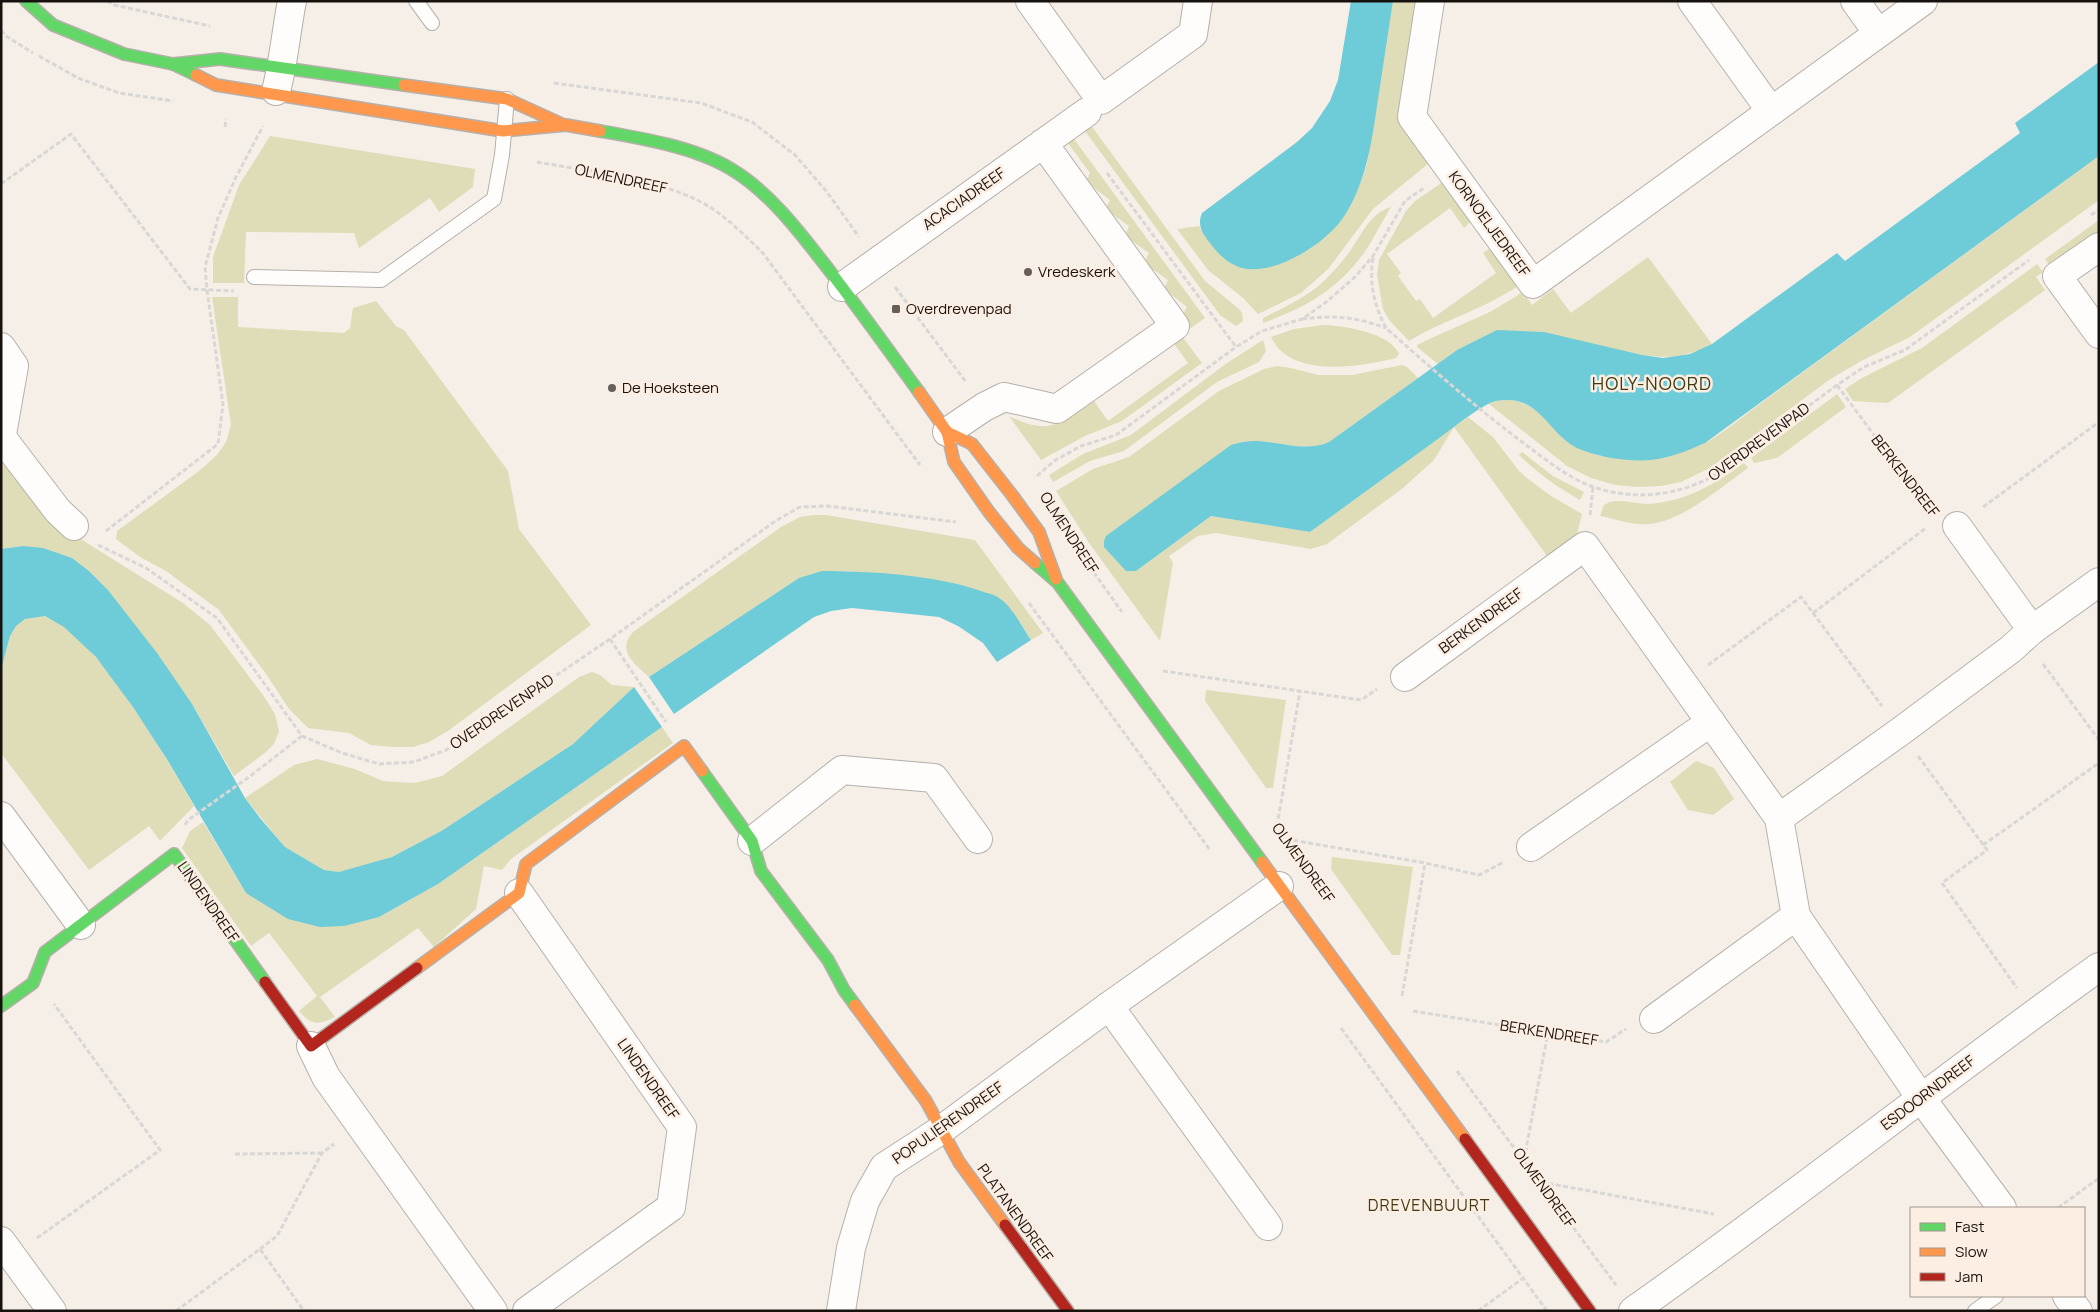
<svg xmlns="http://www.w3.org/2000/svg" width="2100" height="1312" font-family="Manrope,sans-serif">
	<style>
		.green { fill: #deddb7 }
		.water { fill: #6ecbd8 }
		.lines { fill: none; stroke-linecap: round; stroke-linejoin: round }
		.lane-casing { stroke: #b6b0aa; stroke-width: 16 }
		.street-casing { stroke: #b6b0aa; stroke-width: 30 }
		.fast-casing { stroke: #b6b0aa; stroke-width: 14 }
		.slow-casing { stroke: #b6b0aa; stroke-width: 14 }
		.jam-casing { stroke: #b6b0aa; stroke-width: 14 }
		.path { stroke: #d9d7d5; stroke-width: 3; stroke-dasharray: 5 2.5; stroke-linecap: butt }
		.lane { stroke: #fefdfc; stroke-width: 14 }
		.street { stroke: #fefdfc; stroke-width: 28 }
		.fast { stroke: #63d668; stroke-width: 11 }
		.slow { stroke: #ff974d; stroke-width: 11 }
		.jam { stroke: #b3261e; stroke-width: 11 }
		.poi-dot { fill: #655f5a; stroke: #fceee2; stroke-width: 2 }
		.labels { text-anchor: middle; stroke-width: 5; stroke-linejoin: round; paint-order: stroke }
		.street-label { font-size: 15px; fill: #17120e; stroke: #fceee2 }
		.poi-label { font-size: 15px; fill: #17120e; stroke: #fceee2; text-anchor: start }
		.neighbourhood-label { font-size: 16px; letter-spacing: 1px; fill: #3c3d14; stroke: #fceee2 }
		.quarter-label { font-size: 18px; letter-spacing: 1px; fill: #3c3d14; stroke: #fceee2 }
	</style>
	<rect width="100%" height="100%" fill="#f6efe8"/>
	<g class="green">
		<path d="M1393,1H1417L1398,120L1429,163L1373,209L1329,268L1317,279L1301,293L1258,314L1243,298L1208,270L1177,229L1199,226L1206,238L1259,268C1319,258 1350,219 1367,164Z"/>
		<polygon points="1090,124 1205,281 1239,309 1242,313 1243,321 1236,326 1220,315 1085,131 1085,128"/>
		<polygon points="270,136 475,169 473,187 439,212 430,198 359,248 354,233 246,232 244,283 213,283 213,257 239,185"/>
		<polygon points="1074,139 1205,318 1191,328 1182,316 1187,307 1164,289 1168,280 1144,263 1149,253 1125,236 1129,226 1105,209 1110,200 1086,182 1090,173 1068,143"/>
		<path d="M2099,156V200L1910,337L1861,361L1829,380L1710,468L1681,482L1661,486L1637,487L1615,485L1591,478L1567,466L1489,404C1495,400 1503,400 1511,400C1541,404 1551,431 1575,446C1586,453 1606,458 1619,458C1641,458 1686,453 1705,443C1725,432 1743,416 1761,403Z"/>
		<path d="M1443,182L1471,221L1464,228L1450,208L1387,254L1401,273L1398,276L1416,301L1420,299L1433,318L1496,273L1483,253L1491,248L1518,286C1484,309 1444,320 1409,341L1389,320L1383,309L1377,275L1379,260L1406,211L1415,201Z"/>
		<path d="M1391,207C1383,220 1376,234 1368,247C1341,288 1307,307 1263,323V318C1285,307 1307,297 1325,280C1334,271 1343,261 1350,251C1362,234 1370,213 1391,207Z"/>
		<polygon points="2099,220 2099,231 2050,267 2045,259"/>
		<path d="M1648,257L1712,344C1688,357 1668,359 1642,355L1457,350L1438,364L1417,347V345L1427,340L1490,312L1523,292L1532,305L1553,289L1571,313Z"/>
		<polygon points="2037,264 2043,272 2036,277 2045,290 1888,403 1853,401 1845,389 1860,379 1922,348"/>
		<polygon points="212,297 238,297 238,327 344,333 350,328 353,308 376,301 396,326 404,330 508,471 519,529 591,625 448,731 429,742 413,747 393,747 371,745 349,733 308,728 289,709 266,674 219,610 166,571 140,557 116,539 117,531 199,471 217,455 226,442 231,425"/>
		<path d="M1323,325C1342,325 1391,333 1399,354L1396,358C1360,367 1290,379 1271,337L1294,329Z"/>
		<path d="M1181,335L1202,363L1122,421L1085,436L1041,460L1009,416C1048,436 1061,424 1094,401L1108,421L1188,363L1173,342Z"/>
		<polygon points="1263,340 1266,351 1259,362 1217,382 1124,451 1090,461 1053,482 1049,475 1083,454 1131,435 1227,363"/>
		<path d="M1402,365L1407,367L1418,378L1329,442C1296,456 1266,432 1231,445L1136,571L1211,516L1310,532L1454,427L1468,417L1493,437L1519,471L1527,478L1551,496L1582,514L1577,534L1547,556L1454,427L1434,460L1403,488L1327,544L1311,549L1216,533L1198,536L1169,556L1173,563L1160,641L1089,543L1056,491L1093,469L1129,457L1219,391L1264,369L1277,366L1291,368L1318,375H1352Z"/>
		<polygon points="1837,394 1846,407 1777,458 1754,463 1751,458"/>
		<path d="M1522,452L1553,476L1584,492L1580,500C1557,487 1537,473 1519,455Z"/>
		<path d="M1744,463L1748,468C1721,487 1684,520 1650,524C1634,526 1616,519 1600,516L1604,505L1610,502C1622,499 1636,504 1649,504C1686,501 1714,485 1744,463Z"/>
		<polygon points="1,464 10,468 79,538 183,603 210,625 263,695 275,714 279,731 274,744 266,752 234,776 192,704 108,590 89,571 72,558 23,546 1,549"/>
		<path d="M813,515H826L975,540L1043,633L1031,640L1020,622L852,571H823L799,578L649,677C634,663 616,651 633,632L781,527L800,517Z"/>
		<path d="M41,615C94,628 167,760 194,806L160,841L149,826L89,870L1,753V670L10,636L16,626L25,619Z"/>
		<polygon points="592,672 600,675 612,685 634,687 573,744 443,830 392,857 358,868 339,872 324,870 285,847 245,798 294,765 317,759 355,769 383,781 415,783 442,776 579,677"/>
		<polygon points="1206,690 1286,700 1273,788 1266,788 1205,701"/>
		<path d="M662,727L673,743L511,859L502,870L484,866L476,909L434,947L418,928L320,997L335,1017C318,1025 312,1026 299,1011L317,996L269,933L251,946L182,848L190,831L203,822L246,893L379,917L438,884Z"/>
		<polygon points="1696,761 1714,768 1734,799 1713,815 1688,810 1670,782"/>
		<polygon points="1332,857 1413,867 1400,955 1392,955 1331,869"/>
	</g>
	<g class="water">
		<path d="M1351,1H1393C1388,34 1383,66 1378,99C1372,140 1367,182 1343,218C1325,244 1275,276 1242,268C1228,264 1218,254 1210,243C1202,233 1197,225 1202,213L1297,142L1312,128L1330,101L1338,80Z"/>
		<path d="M2099,62V156L1705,443C1691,449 1677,455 1663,458C1640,464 1598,458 1577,448C1546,432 1540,393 1496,401C1484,403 1453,428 1442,436C1398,468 1354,500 1310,532L1211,516L1136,571H1126L1104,547V541L1106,536L1231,445C1266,432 1296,456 1329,442L1457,350L1497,330L1544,332L1642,355L1663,358L1690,354L1712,344L1837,253L1845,261L2020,133L2015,123Z"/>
		<polygon points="23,546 43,548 72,558 89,571 108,590 157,653 192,704 245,798 260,818 285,847 324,870 339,872 392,857 443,830 573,744 634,687 662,727 438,884 379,917 344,926 320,927 288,919 246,893 168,761 133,707 96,657 64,627 45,616 25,619 16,626 10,636 1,670 1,549"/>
		<path d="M822,571C870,571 936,575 981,591C986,593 994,594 999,598C1011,605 1023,628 1031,640L997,662L983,643L958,626L939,617L852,608L831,611L814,617L674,714L649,677L799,578Z"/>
	</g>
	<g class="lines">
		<g class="lane-casing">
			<g id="lane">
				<polyline points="416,1 432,23"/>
				<polyline points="254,277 381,280 494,199 502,155 507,99"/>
				<polyline points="1975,1311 1996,1296"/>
			</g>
		</g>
		<g class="street-casing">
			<g id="street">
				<polyline points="1030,1 1101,100 1193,34 1198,1"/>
				<polyline points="1430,1 1412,117 1533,284 1923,1"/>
				<polyline points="1692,1 1771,111"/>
				<polyline points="1855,1 1878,33"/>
				<path d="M276,91C284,61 286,31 292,1"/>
				<polyline points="2099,247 2057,276 2099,334"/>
				<polyline points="842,287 1087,112"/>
				<polyline points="1,347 14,366 1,440"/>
				<polyline points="947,432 984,407 1004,397 1057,409 1175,326 1043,143"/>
				<polyline points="3,439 58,511 74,526"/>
				<polyline points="1957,526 2032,630"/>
				<polyline points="1405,677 1585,546 1779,818 1796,916 1921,1098 2002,1208"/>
				<polyline points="1,816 81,925"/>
				<polyline points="1779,818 1901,731 2011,649 2032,630 2099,582"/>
				<polyline points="752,841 842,770 934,778 978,839"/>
				<polyline points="1531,847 1711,722"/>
				<polyline points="519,893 682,1127 671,1207 527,1311"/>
				<polyline points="1109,1006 1268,1226"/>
				<polyline points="1654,1019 1796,916"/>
				<polyline points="311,1046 326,1077 493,1311"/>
				<polyline points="1,1241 52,1311"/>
				<polyline points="2067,1296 2078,1311"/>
				<polyline points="841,1311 851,1248 865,1201 884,1167 941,1130 1109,1006 1279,886"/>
				<path d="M1633,1311C1791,1200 1942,1079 2099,967"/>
			</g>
		</g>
		<g class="fast-casing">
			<g id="fast">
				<polyline points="26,1 53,25 124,54 173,64 196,75"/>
				<polyline points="173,64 220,59 404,85"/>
				<path d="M600,131C641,138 695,147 731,169C770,192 801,234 829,270C860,310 889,351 919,392"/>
				<polyline points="1035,563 1058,583 1262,862"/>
				<polyline points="702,771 752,841 761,871 828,960 844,990 855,1005"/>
				<polyline points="1,1006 33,983 45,952 174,854 265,982"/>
			</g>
		</g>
		<g class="slow-casing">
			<g id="slow">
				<polyline points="196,75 216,85 503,131 566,125 600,131"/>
				<polyline points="404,85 507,99 564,125"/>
				<polyline points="919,392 947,432 954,462 989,512 1018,548 1035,563"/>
				<polyline points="947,432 972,444 1012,495 1039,532 1056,579"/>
				<polyline points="1262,862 1465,1139"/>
				<polyline points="417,968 519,893 526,864 684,746 702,771"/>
				<polyline points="855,1005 926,1101 959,1162 1005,1225"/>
			</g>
		</g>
		<g class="jam-casing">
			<g id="jam">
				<polyline points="265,982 311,1046 417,968"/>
				<polyline points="1465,1139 1590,1311"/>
				<polyline points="1005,1225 1068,1311"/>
			</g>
		</g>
		<g class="path">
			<polyline points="107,1 114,5 210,26"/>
			<polyline points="1,30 6,36 33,53"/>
			<polyline points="39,56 78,78 119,93 173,101"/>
			<polyline points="554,83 701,103 752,122 795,155 827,192 859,237"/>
			<polyline points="225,127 226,119"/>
			<path d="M537,162C592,172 653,177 703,203C725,215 744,235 762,252L920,465"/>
			<polyline points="1107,173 1236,347"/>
			<polyline points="1,184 71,134 190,289 234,291"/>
			<polyline points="2091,215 2099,210"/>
			<path d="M1373,258C1369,284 1374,305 1386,328C1432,369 1478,409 1526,445C1547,460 1569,479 1594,487C1634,501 1678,496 1715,475L1837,385L1864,367L1905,350L2029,260"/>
			<polyline points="895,287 966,382"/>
			<path d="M1302,319C1335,315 1356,317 1386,328"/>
			<polyline points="1837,385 1930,511"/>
			<polyline points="1037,476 1054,461 1081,446 1116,435 1236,347 1262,331 1302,319 1325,303 1355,277 1373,256 1405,201 1424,188"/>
			<polyline points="1983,507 2099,422"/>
			<polyline points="1590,515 1593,487"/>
			<polyline points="106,531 218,444 223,404 207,290 205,267 218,218 236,177 263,126"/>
			<polyline points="98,545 146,568 217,618 302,736 342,753 379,764 414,762 446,750 610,639 777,520 800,507 827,506 956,522"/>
			<polyline points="1085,560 1122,612"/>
			<polyline points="1029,603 1210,850"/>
			<polyline points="1813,613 1926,528"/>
			<polyline points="610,639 666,722"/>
			<polyline points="2043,664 2099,740"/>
			<polyline points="1708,665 1801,597 1882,706"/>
			<polyline points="1163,671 1361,700 1377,689"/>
			<polyline points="1918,756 1987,850 1942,883 2017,988"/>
			<polyline points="185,825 188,820 249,777 302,736"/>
			<polyline points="1277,826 1300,691"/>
			<polyline points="1286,839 1425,863 1479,875 1504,862"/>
			<polyline points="1983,845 2099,763"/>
			<polyline points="1402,996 1425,863"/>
			<polyline points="1413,1011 1606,1042 1626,1029"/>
			<polyline points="1341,1028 1547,1311"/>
			<polyline points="1457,1071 1616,1285"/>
			<polyline points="235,1154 321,1153"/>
			<polyline points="1524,1160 1548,1032"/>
			<polyline points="1541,1182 1714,1214"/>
			<polyline points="2058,1208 2099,1178"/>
			<polyline points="37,1238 160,1150 54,1004"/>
			<polyline points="260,1249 277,1236 322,1153 334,1144"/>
			<polyline points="176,1311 260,1249 304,1311"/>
			<polyline points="1478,1311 1522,1279"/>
		</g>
		<use href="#lane" class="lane"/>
		<use href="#street" class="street"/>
		<use href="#fast" class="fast"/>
		<use href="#slow" class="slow"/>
		<use href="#jam" class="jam"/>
	</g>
	<g class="poi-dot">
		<circle cx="1028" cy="272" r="5"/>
		<rect x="891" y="304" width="10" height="10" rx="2.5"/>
		<circle cx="612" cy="388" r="5"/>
	</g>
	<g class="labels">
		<g class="street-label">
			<text transform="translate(621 179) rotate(12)" y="5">OLMENDREEF</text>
			<text transform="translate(964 199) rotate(-35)" y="5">ACACIADREEF</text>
			<text transform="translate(1489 224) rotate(54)" y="5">KORNOELJEDREEF</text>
			<text transform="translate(1759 442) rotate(-36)" y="5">OVERDREVENPAD</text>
			<text transform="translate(1905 476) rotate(52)" y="5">BERKENDREEF</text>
			<text transform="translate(1069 533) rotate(57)" y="5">OLMENDREEF</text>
			<text transform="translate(1481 621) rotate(-36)" y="5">BERKENDREEF</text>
			<text transform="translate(502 712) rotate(-34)" y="5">OVERDREVENPAD</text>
			<text transform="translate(1303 863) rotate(54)" y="5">OLMENDREEF</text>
			<text transform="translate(208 902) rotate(55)" y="5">LINDENDREEF</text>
			<text transform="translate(1549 1033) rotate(9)" y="5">BERKENDREEF</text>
			<text transform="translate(648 1079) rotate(55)" y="5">LINDENDREEF</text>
			<text transform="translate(1928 1093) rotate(-37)" y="5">ESDOORNDREEF</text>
			<text transform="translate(948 1123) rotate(-35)" y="5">POPULIERENDREEF</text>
			<text transform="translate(1544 1188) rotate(54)" y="5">OLMENDREEF</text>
			<text transform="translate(1015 1213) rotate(54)" y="5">PLATANENDREEF</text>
		</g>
		<g class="poi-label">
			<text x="1038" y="277">Vredeskerk</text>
			<text x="906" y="314">Overdrevenpad</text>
			<text x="622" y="393">De Hoeksteen</text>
		</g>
		<g class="neighbourhood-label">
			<text x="1429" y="1211">DREVENBUURT</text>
		</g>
		<g class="quarter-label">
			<text x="1652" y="390">HOLY-NOORD</text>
		</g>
	</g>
	<rect width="2100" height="1312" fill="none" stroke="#17120e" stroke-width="5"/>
	<rect x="1910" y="1207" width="175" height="90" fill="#fceee2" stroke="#a0968d"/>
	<rect x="1920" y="1223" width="25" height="8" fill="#63d668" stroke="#a0968d"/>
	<text x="1955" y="1232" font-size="15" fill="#17120e">Fast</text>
	<rect x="1920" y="1248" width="25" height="8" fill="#ff974d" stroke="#a0968d"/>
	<text x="1955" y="1257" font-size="15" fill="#17120e">Slow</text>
	<rect x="1920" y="1273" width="25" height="8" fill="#b3261e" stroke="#a0968d"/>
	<text x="1955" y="1282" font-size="15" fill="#17120e">Jam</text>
</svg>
